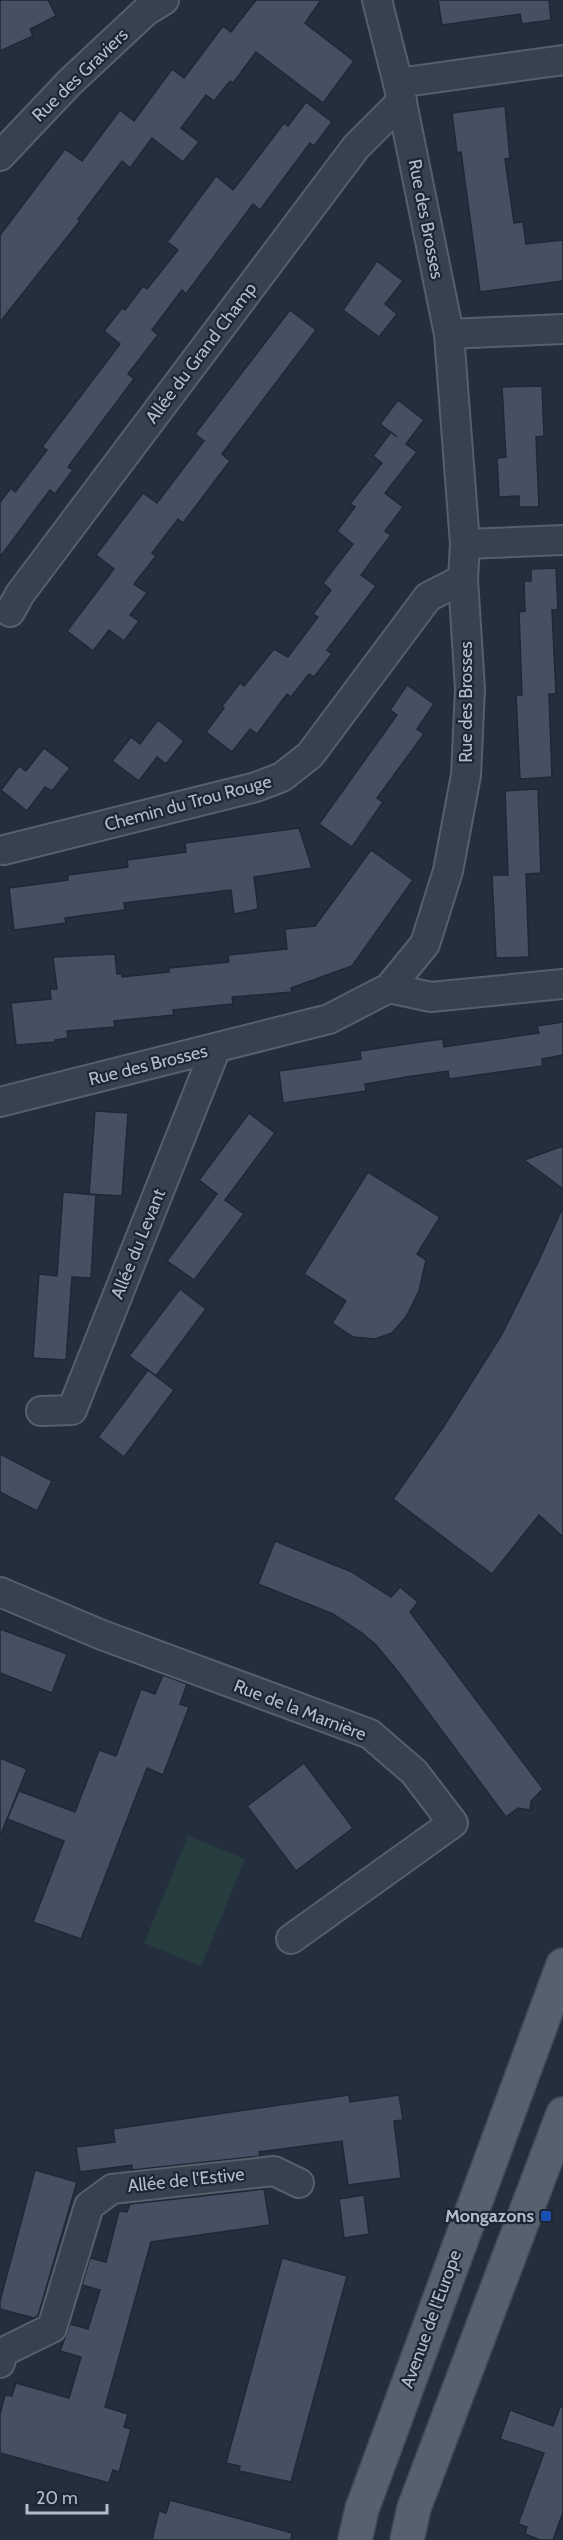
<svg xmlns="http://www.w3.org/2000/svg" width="563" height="2540" font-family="Cabin,sans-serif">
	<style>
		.green { fill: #263c3f }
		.building { fill: #455162; stroke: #1f2835; stroke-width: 1.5 }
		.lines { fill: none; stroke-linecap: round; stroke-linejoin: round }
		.street-casing { stroke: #565f6c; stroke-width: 32 }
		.primary-casing { stroke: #414a57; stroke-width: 36 }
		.street { stroke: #38414e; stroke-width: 28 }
		.primary { stroke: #56606e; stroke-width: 33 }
		.transit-dot { fill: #1a4fb4; stroke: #1d2633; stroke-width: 2 }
		.labels { text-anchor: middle; stroke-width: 4.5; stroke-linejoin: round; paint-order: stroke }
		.street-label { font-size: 18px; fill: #b4bcc9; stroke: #1d2633 }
		.poi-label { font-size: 18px; font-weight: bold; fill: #b4bcc9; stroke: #1d2633; text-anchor: end }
	</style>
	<rect width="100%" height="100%" fill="#242f3e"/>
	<polygon class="green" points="188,1836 245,1859 201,1966 144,1943"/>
	<g class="building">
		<polygon points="0,0 48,0 56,16 30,29 33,36 0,51"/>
		<polygon points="256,0 321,0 305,23 354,61 323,103 256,52 233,83 230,81 214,101 206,95 181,128 199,142 183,162 152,138 130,168 122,161 78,219 80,221 0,322 0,235 65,149 82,161 120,110 134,121 172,69 184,78 223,26 231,32"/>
		<polygon points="438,0 549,0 551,20 522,24 520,14 442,25"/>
		<polygon points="306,102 332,122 314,146 310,143 260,210 253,204 186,294 182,290 152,330 158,335 128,374 134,379 68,467 73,470 55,494 50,490 0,557 0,502 11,488 15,492 47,450 42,447 120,344 104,331 122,308 125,310 143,286 147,289 178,250 167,242 216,176 233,190 284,123 288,126"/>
		<polygon points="505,106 510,158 505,159 514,223 523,222 526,244 563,240 563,281 480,292 461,152 457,153 452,113"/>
		<polygon points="377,261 403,281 385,304 397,314 379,337 343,310"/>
		<polygon points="290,310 316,330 222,454 230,461 183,523 178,519 152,553 156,556 134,584 147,593 130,615 139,621 124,641 109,630 93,651 67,631 114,569 96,555 143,493 157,503 204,441 195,434"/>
		<polygon points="542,386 544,436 536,437 539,507 519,507 519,496 499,497 497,458 506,457 502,387"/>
		<polygon points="398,400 424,420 406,444 417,452 385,493 403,507 385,531 391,535 361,575 376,586 327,650 332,654 314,677 309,674 291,697 287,694 257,734 250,729 232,752 206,732 224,708 222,706 240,683 244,686 274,649 288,657 318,617 313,614 331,590 323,583 353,544 337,531 355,507 350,504 382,463 373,456 391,432 397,437 380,424"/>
		<polygon points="556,568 558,610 552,610 556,694 549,694 552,777 520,779 516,695 522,695 519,612 525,611 524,581 531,581 531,569"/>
		<polygon points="407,685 434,704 417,729 424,734 377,798 383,802 352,847 319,824 397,715 390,710"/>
		<polygon points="158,720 184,741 166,764 157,757 139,781 112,761 131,737 140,744"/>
		<polygon points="44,748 70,768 52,791 45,787 27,811 1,790 19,766 26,771"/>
		<polygon points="538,789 541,873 526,874 529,957 496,958 492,875 508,875 505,791"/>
		<polygon points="299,828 312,868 254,877 258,909 234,914 231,890 124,903 125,910 65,918 66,923 14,930 9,888 68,880 68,875 128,867 127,860 186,852 185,843"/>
		<polygon points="371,850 413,880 352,966 291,988 292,992 232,997 233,1004 173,1010 174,1015 114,1021 115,1027 67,1031 68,1038 55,1040 56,1042 16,1045 11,1003 51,999 50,989 57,989 53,957 115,954 117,974 122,974 122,977 169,972 169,968 229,962 228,955 287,949 285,929 315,926"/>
		<polygon points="563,1022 563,1055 542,1059 543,1066 449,1079 448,1071 406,1077 365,1084 366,1091 283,1103 279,1071 361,1059 360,1051 413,1043 443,1039 444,1047 539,1033 537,1026"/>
		<polygon points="95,1111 128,1113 122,1196 89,1194"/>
		<polygon points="249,1113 275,1133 225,1200 244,1214 194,1280 167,1261 217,1194 199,1180"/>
		<polygon points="563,1146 563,1189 524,1160"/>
		<polygon points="368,1172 440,1217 417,1254 426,1260 419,1291 406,1317 392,1333 375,1339 353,1337 332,1323 346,1301 304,1274"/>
		<polygon points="63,1192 96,1195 91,1278 72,1277 66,1360 33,1358 39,1274 57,1276"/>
		<polygon points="563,1207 563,1537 539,1515 492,1574 393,1499 444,1426 501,1336 538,1262"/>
		<polygon points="180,1289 206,1309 156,1376 129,1356"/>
		<polygon points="148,1370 174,1390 124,1457 98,1437"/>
		<polygon points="0,1454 52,1481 37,1511 0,1492"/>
		<polygon points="275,1541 352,1572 391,1597 400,1587 418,1602 410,1612 543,1789 531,1801 530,1810 518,1808 506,1817 399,1673 376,1645 362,1633 333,1614 258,1584"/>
		<polygon points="0,1629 67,1654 52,1693 0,1673"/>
		<polygon points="163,1675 187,1684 180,1704 189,1707 163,1775 147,1768 81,1939 33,1922 64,1841 7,1819 19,1791 75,1812 99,1750 116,1756 141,1689 155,1694"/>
		<polygon points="0,1758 27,1769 1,1834 0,1834"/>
		<polygon points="304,1763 353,1828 296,1871 247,1806"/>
		<polygon points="349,2095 350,2102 399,2095 403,2120 394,2121 401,2178 348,2185 342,2141 259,2152 260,2156 132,2170 132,2165 80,2172 76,2147 115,2142 113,2129"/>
		<polygon points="35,2170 77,2182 38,2316 34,2318 0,2309 0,2301"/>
		<polygon points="264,2189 270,2225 151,2242 105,2407 128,2414 124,2427 131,2429 119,2472 113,2470 109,2483 0,2453 0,2414 5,2395 12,2396 16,2383 69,2398 81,2357 60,2351 70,2324 88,2329 100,2290 82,2285 90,2258 106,2262 119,2211 127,2212 130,2204"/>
		<polygon points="364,2195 369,2234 344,2238 339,2199"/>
		<polygon points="282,2258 347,2276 291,2482 239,2471 240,2466 226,2463"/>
		<polygon points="560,2407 563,2408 563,2512 553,2540 540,2540 525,2534 527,2527 518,2524 544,2453 500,2439 510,2410 553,2426"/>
		<polygon points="170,2500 292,2533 291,2540 152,2540 159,2511 166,2513"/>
	</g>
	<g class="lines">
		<g class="street-casing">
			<g id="street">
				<polyline points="398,83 563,60"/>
				<polyline points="0,156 70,82 146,11 164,0"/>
				<polyline points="449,334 563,329"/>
				<polyline points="465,544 563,540"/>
				<polyline points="10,612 20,594 356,147 402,101"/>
				<polyline points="4,850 256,787 282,777 310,755 428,597 463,579"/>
				<polyline points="389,988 431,997 563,984"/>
				<polyline points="0,1102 329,1019 389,988 425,944 448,871 466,775 470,689 463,579 465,544 449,334 398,83 377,0"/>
				<polyline points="41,1411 72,1410 216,1048"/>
				<polyline points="0,1592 102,1635 370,1734 414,1772 453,1823 291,1939"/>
				<polyline points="0,2363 3,2352 52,2328 89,2206 112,2189 274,2171 299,2183"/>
			</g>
		</g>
		<g class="primary-casing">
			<g id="primary">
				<polyline points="355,2540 362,2509 563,1965"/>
				<polyline points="407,2540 414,2508 563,2114"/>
			</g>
		</g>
		<use href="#street" class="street"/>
		<use href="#primary" class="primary"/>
	</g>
	<rect class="transit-dot" x="540" y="2210" width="12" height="12" rx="3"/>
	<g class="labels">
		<g class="street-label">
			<text transform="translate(80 75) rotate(-44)" y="6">Rue des Graviers</text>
			<text transform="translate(426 219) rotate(79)" y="6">Rue des Brosses</text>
			<text transform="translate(201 353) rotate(-53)" y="6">Allée du Grand Champ</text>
			<text transform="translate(466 702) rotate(-90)" y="6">Rue des Brosses</text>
			<text transform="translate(188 803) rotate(-15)" y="6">Chemin du Trou Rouge</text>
			<text transform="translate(148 1065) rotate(-14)" y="6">Rue des Brosses</text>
			<text transform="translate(138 1244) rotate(-68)" y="6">Allée du Levant</text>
			<text transform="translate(300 1710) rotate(21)" y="6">Rue de la Marnière</text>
			<text transform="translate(186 2180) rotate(-6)" y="6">Allée de l'Estive</text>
			<text transform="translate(431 2319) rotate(-70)" y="6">Avenue de l'Europe</text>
		</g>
		<g class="poi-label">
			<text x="534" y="2222">Mongazons</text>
		</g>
	</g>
	<path d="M27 2504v9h80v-9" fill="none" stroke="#b4bcc9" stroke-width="3"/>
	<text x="36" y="2504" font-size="18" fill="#b4bcc9" stroke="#1d2633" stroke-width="4.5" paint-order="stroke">20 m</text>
</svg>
